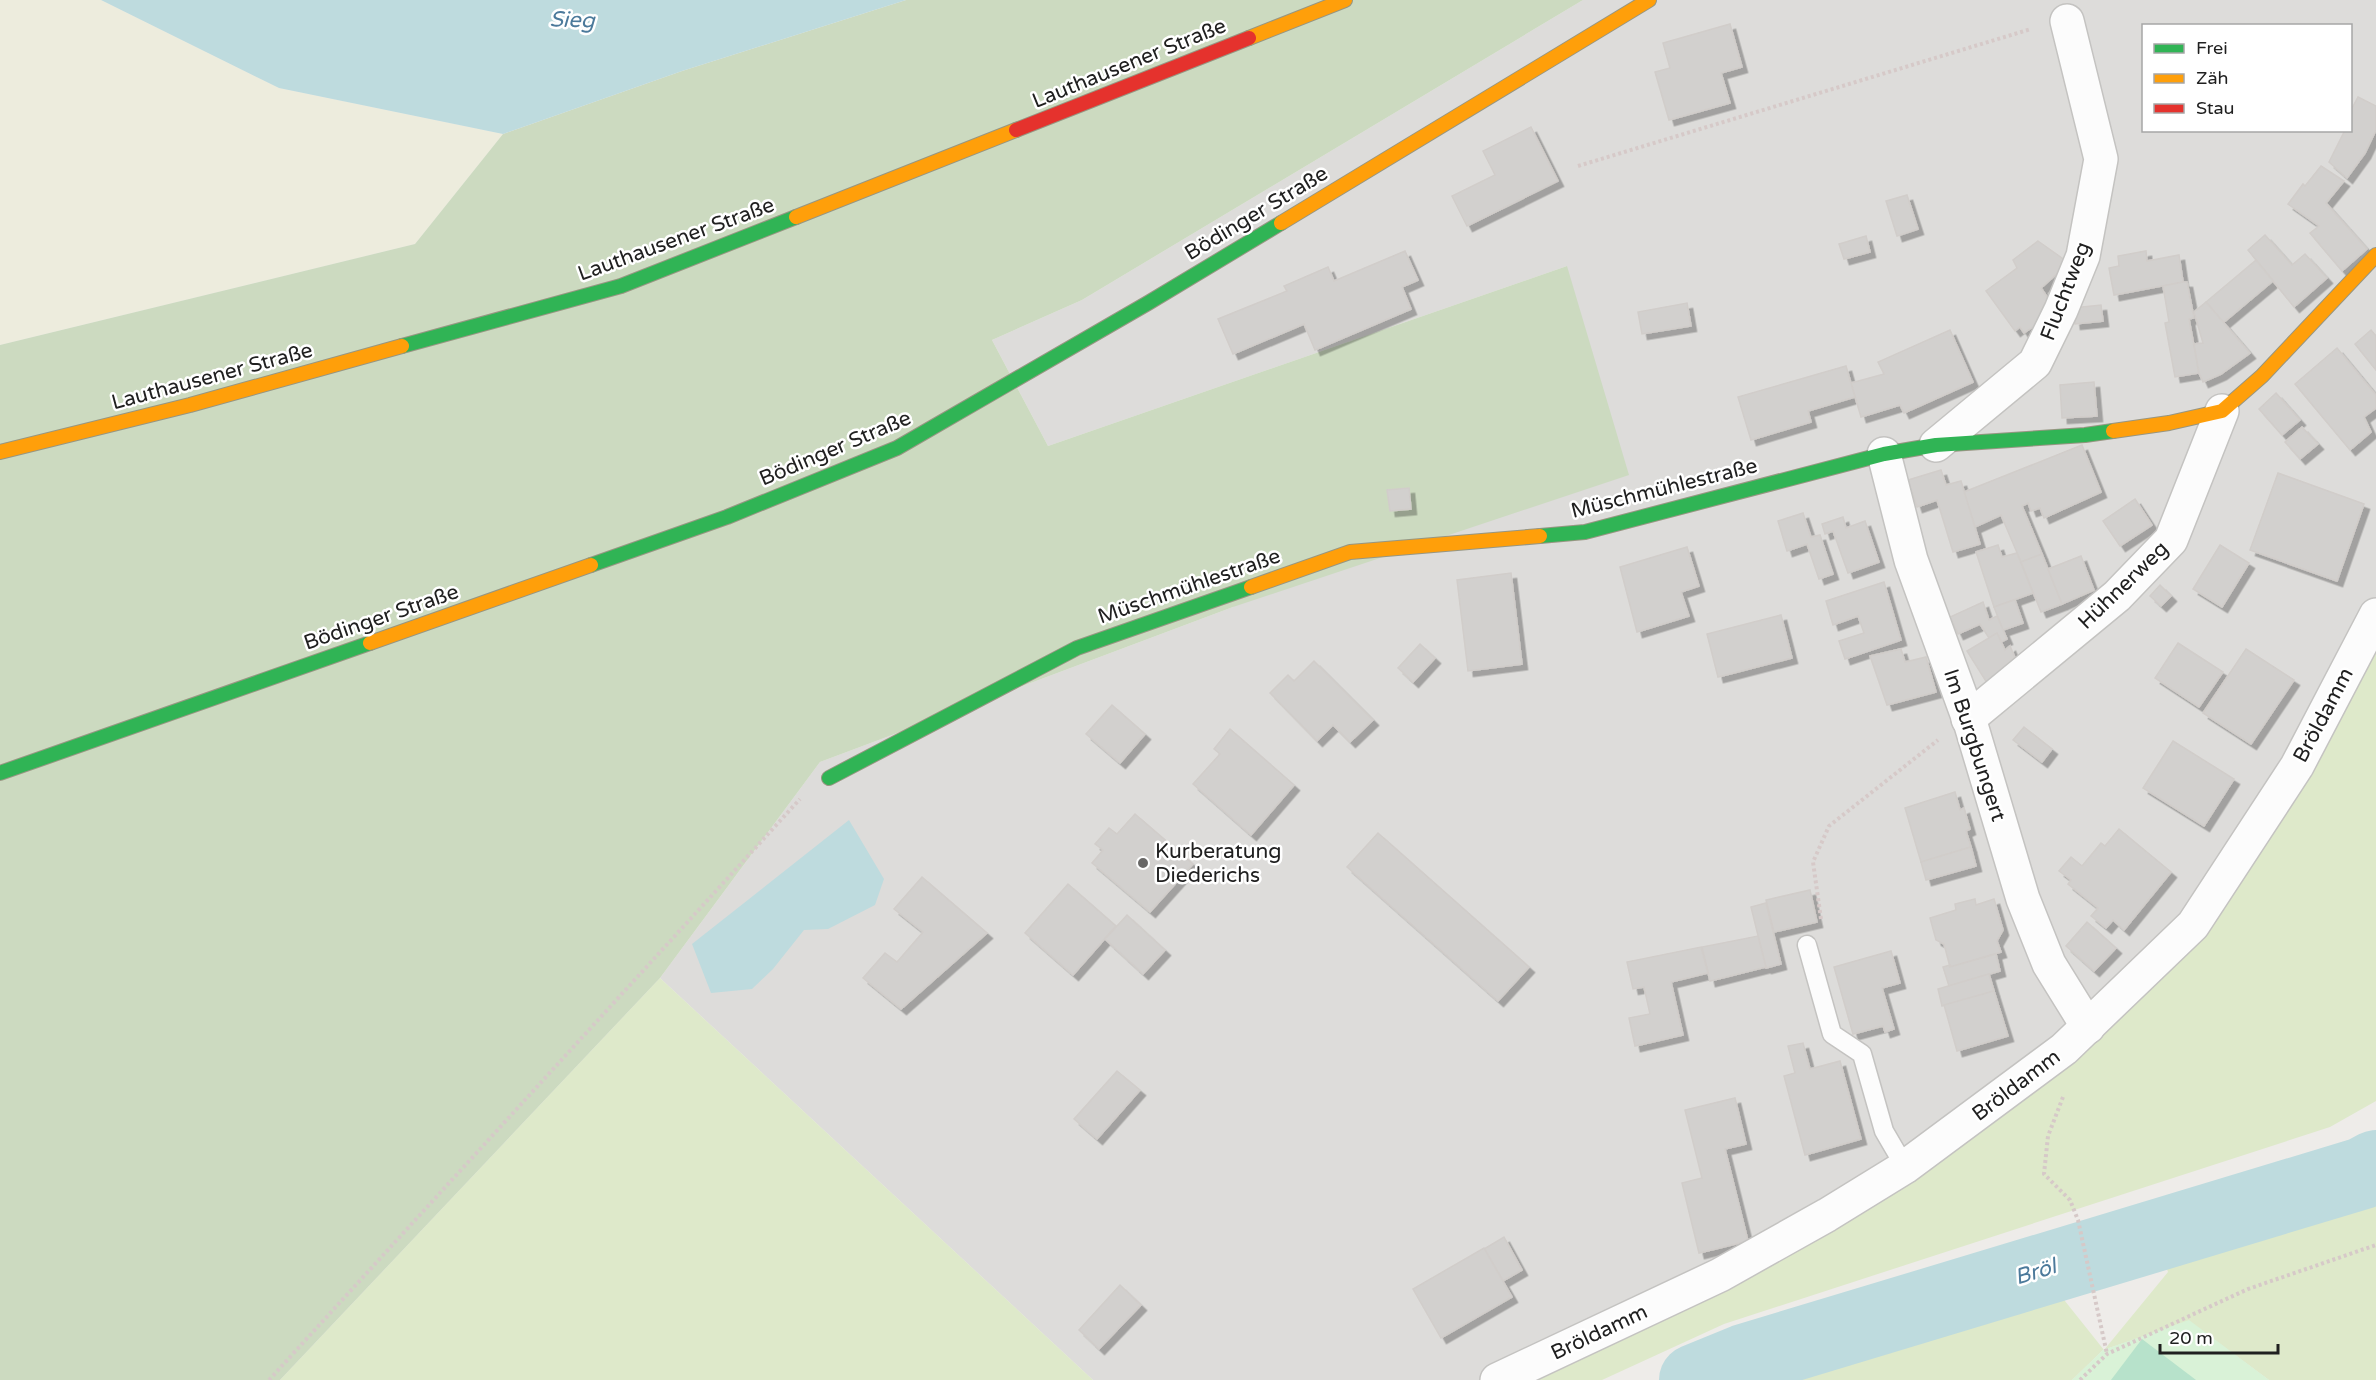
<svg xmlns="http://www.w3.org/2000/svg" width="2376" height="1380" font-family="'Varela Round',sans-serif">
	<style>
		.residential { fill: #dddcda; fill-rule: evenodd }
		.farmland { fill: #edecdd }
		.grass { fill: #dee9ca }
		.forest { fill: #ccdac0 }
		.park { fill: #d9f2d7 }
		.pitch { fill: #b7e2cb }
		.water { fill: #bedbde }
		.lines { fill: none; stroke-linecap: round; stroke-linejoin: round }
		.river { stroke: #bedbde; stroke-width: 72 }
		.building { fill: #d2d0ce; stroke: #d1cdca; stroke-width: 1.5; filter: url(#shadow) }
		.lane-casing { stroke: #c4c3c1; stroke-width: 21 }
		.street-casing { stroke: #c4c3c1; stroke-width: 36 }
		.fast-casing { stroke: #979682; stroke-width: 16 }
		.slow-casing { stroke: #979682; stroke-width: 16 }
		.jam-casing { stroke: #979682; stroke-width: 16 }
		.path { stroke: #d6c9c8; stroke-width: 4; stroke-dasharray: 3 3; stroke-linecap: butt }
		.lane { stroke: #fcfcfc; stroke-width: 18 }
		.street { stroke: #fcfcfc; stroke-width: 33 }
		.fast { stroke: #30b455; stroke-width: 14 }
		.slow { stroke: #ff9f0a; stroke-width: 14 }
		.jam { stroke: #e5322d; stroke-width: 14 }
		.poi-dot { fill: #686766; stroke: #fff; stroke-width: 2 }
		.labels { text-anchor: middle; stroke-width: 5; stroke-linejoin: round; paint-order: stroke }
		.street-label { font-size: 21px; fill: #202020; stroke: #fff }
		.poi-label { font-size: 21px; fill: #202020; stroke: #fff; text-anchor: start }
		.water-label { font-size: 22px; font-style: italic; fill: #4c7a9b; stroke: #fff }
	</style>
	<defs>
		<filter id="shadow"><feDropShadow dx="5.5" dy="5.5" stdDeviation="0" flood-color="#0004"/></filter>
	</defs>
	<rect width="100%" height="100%" fill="#eeece9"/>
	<path class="residential" d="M1583,0H2376V637L2305,773L2064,1066L1518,1380H1093L660,978L820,762L1233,607L1567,266L1048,446L992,340L1082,300ZM2144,26H2350V130H2144Z"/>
	<polygon class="farmland" points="0,0 101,0 279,88 503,134 415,244 0,345"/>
	<g class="grass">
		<polygon points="2376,637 2376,1101 2330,1127 1724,1324 1602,1380 1518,1380 1708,1293 2198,932"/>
		<polygon points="660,978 1093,1380 280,1380"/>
		<polygon points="2376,1183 2376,1380 2269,1380 2189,1321 2103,1350 2072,1380 1755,1380 2053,1286 2104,1350 2168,1272 2161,1250 2361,1191"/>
	</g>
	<polygon class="forest" points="906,0 1583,0 1082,300 992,340 1048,446 1567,266 1629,475 1233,607 820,762 660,978 280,1380 0,1380 0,345 415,244 503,134 682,71"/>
	<polygon class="park" points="2189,1320 2269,1380 2072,1380 2103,1350"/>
	<polygon class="pitch" points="2142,1339 2196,1380 2111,1380"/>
	<g class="water">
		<polygon points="101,0 906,0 682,71 503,134 279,88"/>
		<polygon points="849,820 884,879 875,905 828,929 804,930 773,969 752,989 711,993 692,944"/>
	</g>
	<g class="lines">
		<polyline class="river" points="1695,1380 1744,1360 2363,1173 2376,1166"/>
	</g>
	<g class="building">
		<polygon points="1730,24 1742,67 1721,73 1730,103 1669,120 1655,72 1670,68 1663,43"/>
		<polygon points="2358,97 2376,106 2376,130 2365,153 2347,178 2329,162 2345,130 2350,130 2350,112"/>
		<polygon points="1531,127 1558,181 1467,226 1452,196 1495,175 1483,151"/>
		<polygon points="2321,166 2344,181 2326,203 2367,249 2342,271 2310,233 2319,226 2288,204 2303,184 2305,186"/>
		<polygon points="1907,195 1918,229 1897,236 1886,201"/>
		<polygon points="2265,235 2292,265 2305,254 2327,278 2294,307 2248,250"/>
		<polygon points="1866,236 1870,252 1844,259 1839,244"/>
		<polygon points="2038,241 2069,263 2041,288 2052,304 2042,312 2046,318 2024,333 2020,327 2015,331 1986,291 2017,268 2013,260"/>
		<polygon points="1405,251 1418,280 1402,287 1411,309 1315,350 1304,324 1233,354 1218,319 1287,291 1284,286 1328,267 1334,281"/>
		<polygon points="2146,251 2147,261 2179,255 2183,282 2114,295 2109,268 2119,266 2118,256"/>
		<polygon points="2256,260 2273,281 2223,323 2206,302"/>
		<polygon points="2183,282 2187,282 2194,318 2189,319 2199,373 2175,377 2165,323 2169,322 2163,286"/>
		<polygon points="2206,302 2250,353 2221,374 2203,382 2199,373 2194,344 2203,343 2194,312"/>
		<polygon points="1687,303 1691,326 1642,334 1638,312"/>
		<polygon points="2101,305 2103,321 2075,324 2073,308"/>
		<polygon points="1950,330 1973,382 1904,413 1900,405 1861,417 1851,383 1884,374 1878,362"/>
		<polygon points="2371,330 2376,336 2376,370 2355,344"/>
		<polygon points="2337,348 2376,395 2376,408 2364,417 2371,432 2350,450 2295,384"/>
		<polygon points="1846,366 1855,397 1808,411 1811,422 1751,440 1738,397"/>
		<polygon points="2094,382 2097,416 2062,418 2060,385"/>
		<polygon points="2276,393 2300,420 2282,435 2259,409"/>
		<polygon points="2302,427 2318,444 2300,459 2285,442"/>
		<polygon points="2082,445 2101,492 2044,518 2040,508 2031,511 2028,503 2022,506 2042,554 2021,562 2001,515 1975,527 1964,492"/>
		<polygon points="1941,470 1946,485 1961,481 1980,544 1953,552 1937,500 1917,507 1908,480"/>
		<polygon points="2278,473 2364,504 2337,581 2250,550"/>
		<polygon points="1409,488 1411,509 1390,511 1387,490"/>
		<polygon points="2135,499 2152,525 2120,546 2103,521"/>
		<polygon points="1803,513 1811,537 1820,535 1833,574 1819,579 1807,544 1787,551 1778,521"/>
		<polygon points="1843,517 1846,528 1865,521 1879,562 1848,573 1833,531 1825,534 1822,524"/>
		<polygon points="1998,545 2002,557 2017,553 2033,593 1994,607 1976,552"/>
		<polygon points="2220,545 2249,563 2222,607 2193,589"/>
		<polygon points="1687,547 1699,586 1681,592 1689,616 1637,632 1620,567"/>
		<polygon points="2042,554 2062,604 2041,612 2021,562"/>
		<polygon points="2081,556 2094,590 2062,604 2048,569"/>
		<polygon points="1511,573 1522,664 1468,671 1457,580"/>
		<polygon points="1884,582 1901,640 1845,659 1839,641 1864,633 1858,616 1833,625 1826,601"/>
		<polygon points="2160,585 2171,596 2161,606 2150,596"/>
		<polygon points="2015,600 2023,623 2003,630 1994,607"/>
		<polygon points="1983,602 1989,620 1997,616 2007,639 2001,642 1997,633 1989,638 1980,624 1958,634 1950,617"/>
		<polygon points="1781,615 1792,658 1718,677 1707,634"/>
		<polygon points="1997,633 2005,650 2010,646 2016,660 1987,683 1967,651"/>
		<polygon points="2178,643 2223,672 2199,707 2155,678"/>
		<polygon points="1420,644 1435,658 1413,682 1398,668"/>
		<polygon points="1901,649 1905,662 1926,657 1936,692 1887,705 1870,656"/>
		<polygon points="2246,649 2294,680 2251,744 2203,713"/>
		<polygon points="1314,661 1373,720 1350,742 1333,725 1317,741 1270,693 1288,675 1294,681"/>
		<polygon points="1112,705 1145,734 1120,763 1086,734"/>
		<polygon points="2024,727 2052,749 2042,762 2013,740"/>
		<polygon points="1230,729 1294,785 1251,835 1193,784 1220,754 1214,749"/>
		<polygon points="2173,741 2234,779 2204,826 2143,788"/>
		<polygon points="1955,792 1960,810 1964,808 1970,829 1966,831 1971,847 1921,862 1905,808"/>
		<polygon points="1135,814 1193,864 1150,912 1092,863 1103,850 1095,844 1109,828 1117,834"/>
		<polygon points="2119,829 2171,872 2124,930 2113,920 2106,928 2091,916 2098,908 2068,884 2071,880 2059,871 2071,857 2082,866 2101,843 2105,846"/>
		<polygon points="1378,833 1529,967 1498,1001 1347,867"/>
		<polygon points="1971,847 1976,866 1926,880 1921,862"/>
		<polygon points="922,877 987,933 901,1009 863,978 885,953 897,962 923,932 894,909"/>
		<polygon points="1068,884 1116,926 1073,975 1025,933"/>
		<polygon points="1810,890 1817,922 1774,932 1766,900"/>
		<polygon points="1975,899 1976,905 1994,899 2003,930 1997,941 2001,952 1950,967 1944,944 1936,940 1930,918 1956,910 1955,904"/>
		<polygon points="1766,903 1781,964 1766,968 1751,907"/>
		<polygon points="1127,915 1165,950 1143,974 1105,939"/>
		<polygon points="2087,922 2116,948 2094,971 2066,946"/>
		<polygon points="1758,936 1766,967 1710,981 1702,947"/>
		<polygon points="1701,947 1708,973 1671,982 1683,1035 1635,1046 1629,1018 1650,1014 1644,987 1633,989 1627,962"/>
		<polygon points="1891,951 1900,983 1882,988 1894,1029 1885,1032 1883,1026 1853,1034 1834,967"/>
		<polygon points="1996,954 2000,971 1949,986 1943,967 1950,965 1950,967"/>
		<polygon points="1989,974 1994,991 1942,1006 1938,989"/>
		<polygon points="1994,991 2008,1036 1957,1051 1944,1005"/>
		<polygon points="1803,1043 1810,1069 1840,1061 1861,1139 1805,1155 1784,1076 1795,1073 1788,1046"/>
		<polygon points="1117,1071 1140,1090 1097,1139 1074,1119"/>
		<polygon points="1735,1098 1746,1144 1725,1149 1748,1241 1699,1253 1682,1183 1702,1178 1685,1110"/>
		<polygon points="1504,1237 1522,1270 1503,1281 1484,1249"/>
		<polygon points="1484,1248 1512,1297 1441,1338 1413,1289"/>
		<polygon points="1120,1285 1141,1305 1099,1349 1079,1330"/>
	</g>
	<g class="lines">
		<g class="lane-casing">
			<polyline id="lane" points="1807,945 1832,1034 1862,1054 1884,1131 1905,1167"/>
		</g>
		<g class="street-casing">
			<g id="street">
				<polyline points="1936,445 2035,363 2061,310 2083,256 2101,159 2067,21"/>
				<polyline points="1884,454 1911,560 1971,725 2023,899 2049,964 2088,1027"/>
				<polyline points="1968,719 2117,596 2171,540 2222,411"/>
				<polyline points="1497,1380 1720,1275 1827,1215 1905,1167 2064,1049 2193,925 2297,766 2376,615"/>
			</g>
		</g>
		<g class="fast-casing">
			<g id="fast">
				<polyline points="402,346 621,286 796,217"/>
				<polyline points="1540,536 1585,532 1884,454 1936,445 2085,435 2113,431"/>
				<polyline points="591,565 727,517 897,448 1148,303 1281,223"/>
				<polyline points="0,773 370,643"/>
				<polyline points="829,778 1077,648 1251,587"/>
			</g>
		</g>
		<g class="slow-casing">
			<g id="slow">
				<polyline points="1249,38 1345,0"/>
				<polyline points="796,217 1016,130"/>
				<polyline points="1281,223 1649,0"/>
				<polyline points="2113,431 2169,423 2222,411 2262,376 2376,255"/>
				<polyline points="0,452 190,405 402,346"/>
				<polyline points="1251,587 1350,552 1540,536"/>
				<polyline points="370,643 591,565"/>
			</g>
		</g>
		<g class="jam-casing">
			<polyline id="jam" points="1016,130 1249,38"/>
		</g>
		<g class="path">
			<polyline points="1578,166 2031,29"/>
			<polyline points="1821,919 1813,862 1829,826 1938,740"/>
			<polyline points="2063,1097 2048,1136 2044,1174 2070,1200 2078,1220 2107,1354"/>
			<polyline points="269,1380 800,799"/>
			<polyline points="2080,1380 2107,1354 2248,1289 2376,1245"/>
		</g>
		<use href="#lane" class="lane"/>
		<use href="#street" class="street"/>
		<use href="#fast" class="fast"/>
		<use href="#slow" class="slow"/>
		<use href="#jam" class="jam"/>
	</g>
	<circle class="poi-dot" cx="1143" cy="863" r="6"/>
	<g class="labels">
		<g class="street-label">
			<text transform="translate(1129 63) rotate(-22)" y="7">Lauthausener Straße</text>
			<text transform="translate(1256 213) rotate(-31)" y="7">Bödinger Straße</text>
			<text transform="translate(676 239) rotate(-20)" y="7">Lauthausener Straße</text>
			<text transform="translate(2065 291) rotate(-69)" y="7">Fluchtweg</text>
			<text transform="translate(212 376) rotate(-15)" y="7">Lauthausener Straße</text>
			<text transform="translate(835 448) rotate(-23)" y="7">Bödinger Straße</text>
			<text transform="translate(1664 488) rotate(-14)" y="7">Müschmühlestraße</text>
			<text transform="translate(2123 585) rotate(-44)" y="7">Hühnerweg</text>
			<text transform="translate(1189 586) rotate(-19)" y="7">Müschmühlestraße</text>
			<text transform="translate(381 617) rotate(-19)" y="7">Bödinger Straße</text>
			<text transform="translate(2323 715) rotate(-62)" y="7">Bröldamm</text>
			<text transform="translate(1975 745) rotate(72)" y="7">Im Burgbungert</text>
			<text transform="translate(2016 1085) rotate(-37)" y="7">Bröldamm</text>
			<text transform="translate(1599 1332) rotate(-25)" y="7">Bröldamm</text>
		</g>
		<g class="poi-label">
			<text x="1155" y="858">Kurberatung<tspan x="1155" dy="24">Diederichs</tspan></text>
		</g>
		<g class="water-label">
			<text transform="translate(572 19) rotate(2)" y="8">Sieg</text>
			<text transform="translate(2035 1271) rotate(-17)" y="8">Bröl</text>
		</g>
	</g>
	<rect x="2142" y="24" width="210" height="108" fill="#ffffff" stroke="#a6a6a6" stroke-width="1.5"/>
	<rect x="2154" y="44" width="30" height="9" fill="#30b455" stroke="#a6a6a6" stroke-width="1.5"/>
	<text x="2196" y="54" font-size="18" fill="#202020">Frei</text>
	<rect x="2154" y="74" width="30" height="9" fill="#ff9f0a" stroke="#a6a6a6" stroke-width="1.5"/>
	<text x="2196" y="84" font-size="18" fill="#202020">Zäh</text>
	<rect x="2154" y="104" width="30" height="9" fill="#e5322d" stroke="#a6a6a6" stroke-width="1.5"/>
	<text x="2196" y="114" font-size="18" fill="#202020">Stau</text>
	<path d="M2160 1344v9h118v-9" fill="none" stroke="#202020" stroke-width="3"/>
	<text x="2169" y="1344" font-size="18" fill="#202020" stroke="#ffffff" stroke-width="4.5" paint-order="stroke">20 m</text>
</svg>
